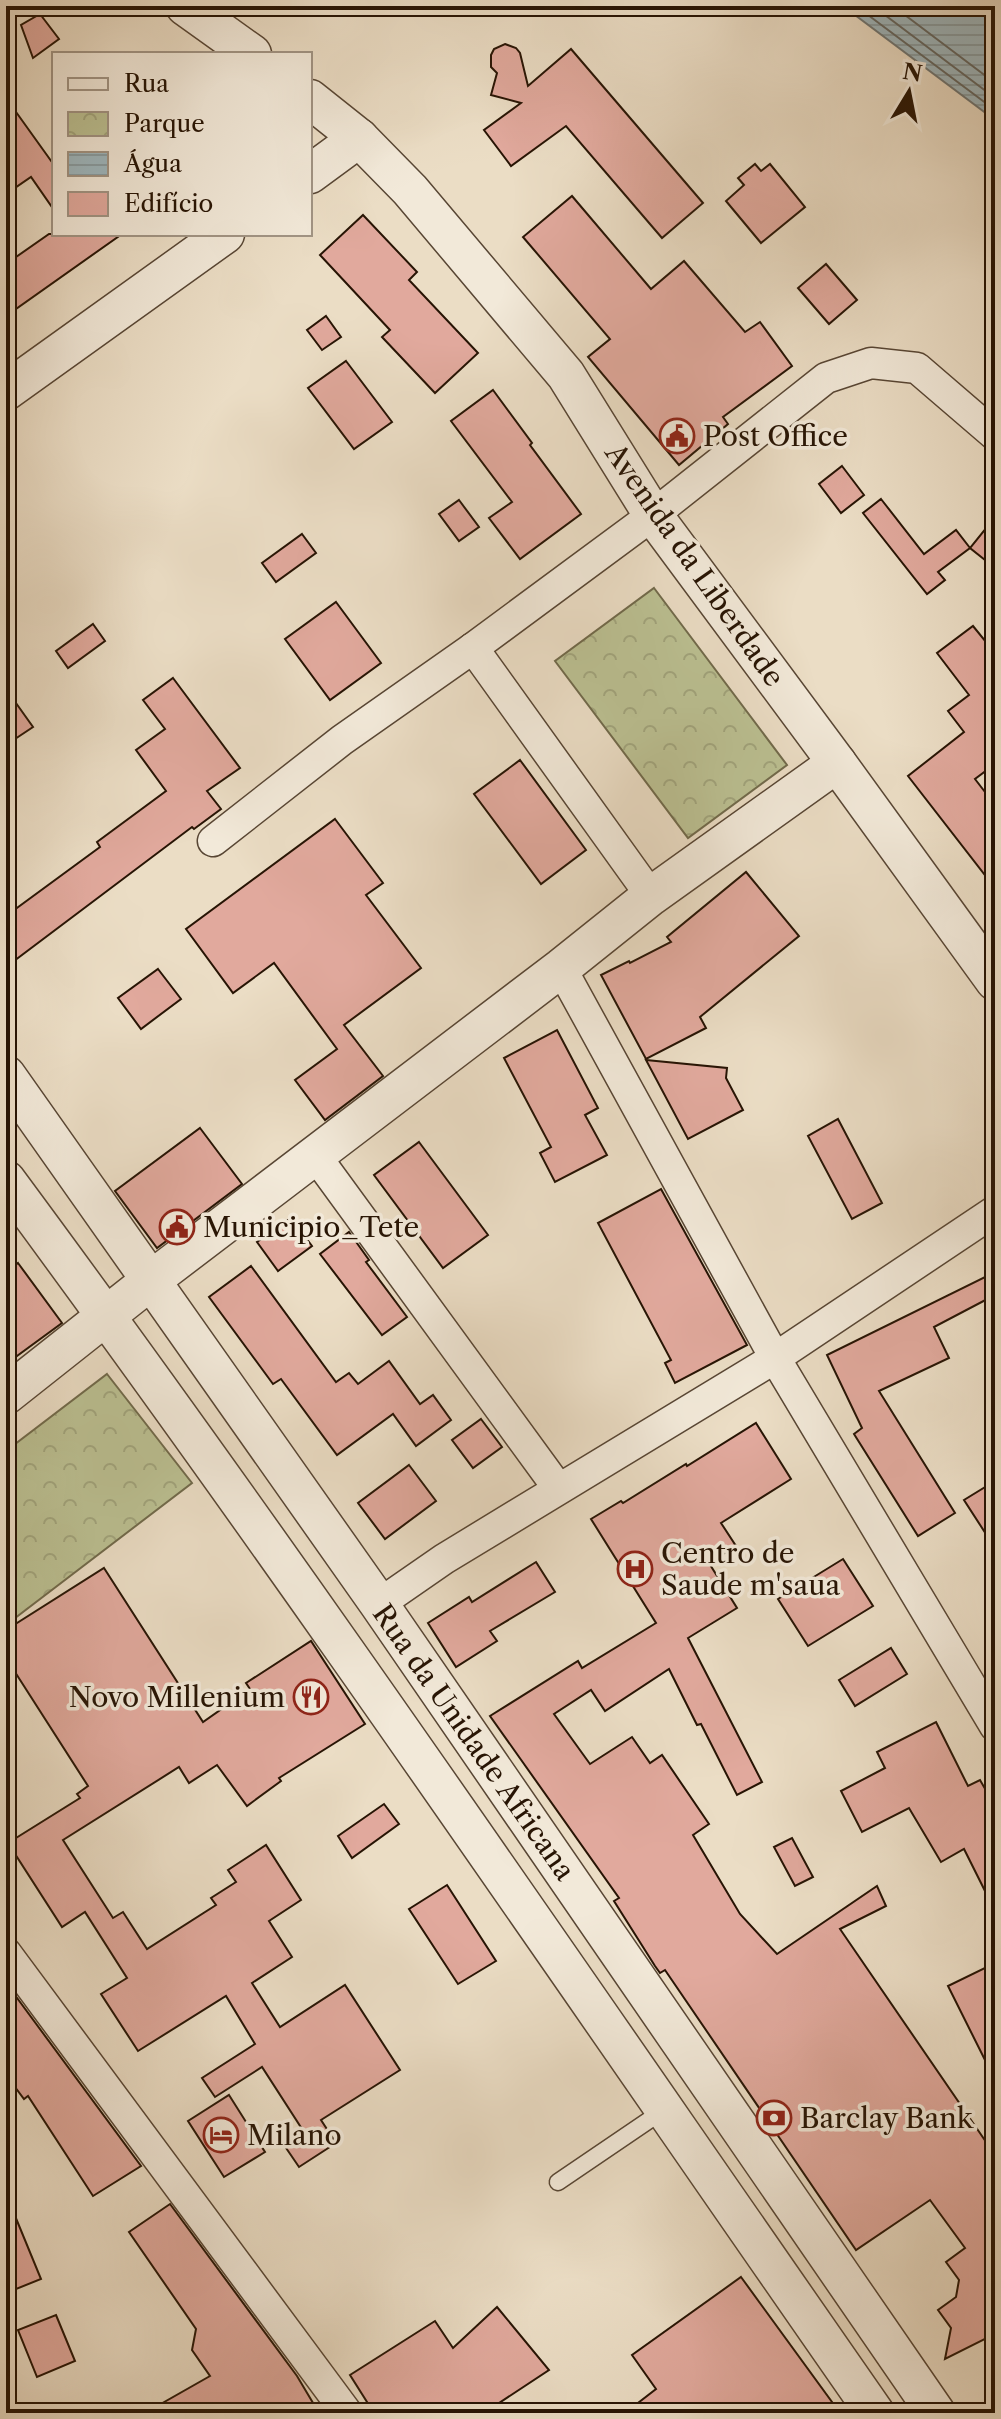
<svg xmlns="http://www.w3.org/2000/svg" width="1001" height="2419" font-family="'Libre Caslon Text',serif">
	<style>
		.park { fill: url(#park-crowns); stroke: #716a4b; stroke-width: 2 }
		.water { fill: url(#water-rules); stroke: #6e7675; stroke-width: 2 }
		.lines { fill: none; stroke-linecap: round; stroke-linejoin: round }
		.shore { stroke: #626662; stroke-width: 2 }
		.building { fill: #e1a99d; stroke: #271404; stroke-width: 2 }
		.service-casing { stroke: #584634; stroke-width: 19 }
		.minor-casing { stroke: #584634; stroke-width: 33 }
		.tertiary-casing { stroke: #584634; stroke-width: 41 }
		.service { stroke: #f2e9d9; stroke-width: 16 }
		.minor { stroke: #f2e9d9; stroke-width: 30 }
		.tertiary { stroke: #f2e9d9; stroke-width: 38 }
		.labels { text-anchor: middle; stroke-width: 7; stroke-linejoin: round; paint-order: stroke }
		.poi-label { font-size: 28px; fill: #271404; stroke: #f2e9d9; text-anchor: start }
		.street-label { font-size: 28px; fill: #271404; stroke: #f2e9d9 }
	</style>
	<defs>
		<pattern id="park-crowns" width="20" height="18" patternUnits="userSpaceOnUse" patternTransform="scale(2)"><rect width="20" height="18" fill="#bbc092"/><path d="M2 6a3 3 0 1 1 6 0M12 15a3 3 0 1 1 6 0" fill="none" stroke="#a1a47c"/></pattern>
		<pattern id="water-rules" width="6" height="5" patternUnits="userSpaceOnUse" patternTransform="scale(2)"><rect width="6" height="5" fill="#9eb8c0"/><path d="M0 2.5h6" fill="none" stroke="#889da3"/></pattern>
	</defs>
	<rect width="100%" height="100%" fill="#ebddc5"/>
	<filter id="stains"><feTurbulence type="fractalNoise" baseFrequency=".0025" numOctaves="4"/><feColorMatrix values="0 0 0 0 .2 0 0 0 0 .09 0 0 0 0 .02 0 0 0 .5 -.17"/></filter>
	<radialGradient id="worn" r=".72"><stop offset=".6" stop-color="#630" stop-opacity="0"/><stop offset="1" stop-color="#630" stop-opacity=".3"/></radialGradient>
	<g class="park">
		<polygon points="654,588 787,765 688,838 555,661"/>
		<polygon points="107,1374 192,1483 6,1625 6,1451"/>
	</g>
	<polygon class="water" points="843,6 995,6 995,120"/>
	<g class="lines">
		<g class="shore">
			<polyline points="856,6 995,110"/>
			<polyline points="873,6 995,98"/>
			<polyline points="893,6 995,83"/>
		</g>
	</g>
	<g class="building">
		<polygon points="40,14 59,39 33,58 21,25"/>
		<polygon points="505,44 516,48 520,53 528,86 571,49 703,203 662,238 566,126 511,166 484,130 521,103 491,95 497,73 491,67 491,55 494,49"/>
		<polygon points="6,98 54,165 54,210 31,177 6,194"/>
		<polygon points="755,164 761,171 770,164 805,207 761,243 726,201 744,185 738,178"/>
		<polygon points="572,196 651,289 684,261 745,332 760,322 792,366 723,417 728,424 679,465 588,357 610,339 523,237"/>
		<polygon points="363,215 417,272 409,280 478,353 435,393 382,337 390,330 320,255"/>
		<polygon points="49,234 122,234 6,316 6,264"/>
		<polygon points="826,264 857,300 829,324 798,288"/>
		<polygon points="326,316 341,337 322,350 307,330"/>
		<polygon points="346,361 392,422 354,449 308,388"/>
		<polygon points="493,390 532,443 530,445 581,514 520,559 489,518 512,502 451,421"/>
		<polygon points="842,466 864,495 841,513 819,484"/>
		<polygon points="881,499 924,554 956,530 970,548 938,572 945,580 927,594 863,513"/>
		<polygon points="459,500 479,527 459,541 439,514"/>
		<polygon points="995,517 995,568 970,548"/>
		<polygon points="302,534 316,553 276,582 262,563"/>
		<polygon points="336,602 381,663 330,700 285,639"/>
		<polygon points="93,624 105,641 68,668 56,651"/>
		<polygon points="973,626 995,653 995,764 975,779 995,805 995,888 908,776 964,732 948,711 969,695 937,653"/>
		<polygon points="173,678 240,768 207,791 221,809 194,829 192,827 6,967 6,916 100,847 97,842 166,791 136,750 165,729 143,700"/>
		<polygon points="6,689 33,727 6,745"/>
		<polygon points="520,760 586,850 541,884 474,794"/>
		<polygon points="335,819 383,883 366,895 421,968 344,1025 383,1076 325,1120 295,1080 337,1049 274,963 233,993 186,929"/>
		<polygon points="746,872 799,936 700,1017 706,1028 646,1059 601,975 629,961 630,963 671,942 667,937"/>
		<polygon points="158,969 181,999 141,1029 118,998"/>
		<polygon points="557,1030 598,1108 585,1115 607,1155 555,1182 540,1153 551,1147 504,1058"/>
		<polygon points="646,1060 727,1068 726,1078 743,1110 688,1139"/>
		<polygon points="838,1119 882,1203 852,1219 808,1136"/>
		<polygon points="200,1128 242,1184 157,1248 115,1191"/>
		<polygon points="419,1142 488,1235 443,1268 374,1175"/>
		<polygon points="661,1189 747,1345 675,1383 665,1363 671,1360 598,1223"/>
		<polygon points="291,1218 312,1246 278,1271 257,1242"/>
		<polygon points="349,1232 369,1260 366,1262 407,1317 382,1335 320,1254"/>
		<polygon points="18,1263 62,1323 6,1364 6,1272"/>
		<polygon points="251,1266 336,1382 349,1373 358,1384 389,1361 420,1404 433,1395 451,1420 416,1446 393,1414 337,1455 281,1379 273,1384 209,1297"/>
		<polygon points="985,1277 995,1295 934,1327 949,1358 879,1391 955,1513 918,1536 854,1434 862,1428 827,1355"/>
		<polygon points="481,1419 502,1447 473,1468 452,1440"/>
		<polygon points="756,1423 791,1479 721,1523 736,1546 709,1563 737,1608 688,1638 762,1782 737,1795 701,1724 697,1725 669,1669 605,1711 591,1690 554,1714 590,1764 632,1737 650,1763 662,1755 709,1824 693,1835 740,1914 777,1954 877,1886 886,1906 840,1929 995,2155 995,2334 945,2359 951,2328 938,2310 956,2297 959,2280 946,2262 965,2248 930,2200 856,2250 665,1970 660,1973 655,1966 614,1901 619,1898 490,1716 578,1661 582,1668 656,1623 591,1519 621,1501 623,1503 686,1464 687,1466"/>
		<polygon points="409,1465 436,1501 385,1539 358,1503"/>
		<polygon points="995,1481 995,1548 964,1500"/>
		<polygon points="843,1559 873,1606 808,1646 778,1599"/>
		<polygon points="536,1562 555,1592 490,1631 497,1641 456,1667 428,1623 469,1597 472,1602"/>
		<polygon points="104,1568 203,1722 250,1689 246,1683 311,1641 365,1724 279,1778 281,1781 247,1806 217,1765 189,1783 179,1767 63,1840 113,1918 123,1912 147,1949 216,1905 211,1898 236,1882 228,1870 266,1845 301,1900 269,1921 292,1957 252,1983 280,2027 345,1985 400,2070 321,2120 336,2143 299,2167 282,2142 302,2129 262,2067 215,2097 202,2078 255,2044 226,1996 138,2051 101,1994 127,1978 85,1912 62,1927 8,1843 80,1798 77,1794 88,1786 6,1658 6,1630"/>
		<polygon points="891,1648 907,1674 855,1706 839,1680"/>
		<polygon points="936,1722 968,1786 980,1780 995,1806 995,1911 964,1849 941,1862 909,1808 862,1832 841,1791 885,1768 877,1752"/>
		<polygon points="384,1804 399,1824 352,1858 338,1836"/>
		<polygon points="792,1838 813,1877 795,1886 774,1847"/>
		<polygon points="447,1885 496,1961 458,1984 409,1909"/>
		<polygon points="995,1963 995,2080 948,1986"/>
		<polygon points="6,1983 141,2166 93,2196 28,2096 24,2099 6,2075"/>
		<polygon points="229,2095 265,2152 224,2177 188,2121"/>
		<polygon points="6,2194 41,2279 6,2293"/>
		<polygon points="170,2204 297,2376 319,2413 145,2413 210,2376 192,2350 196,2329 129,2232"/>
		<polygon points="741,2277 840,2413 625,2413 656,2389 632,2355"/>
		<polygon points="497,2307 549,2370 484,2413 374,2413 350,2375 435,2321 453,2348"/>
		<polygon points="56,2315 75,2361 37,2377 18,2330"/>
	</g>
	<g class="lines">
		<g class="service-casing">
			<polyline id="service" points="558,2182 664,2110"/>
		</g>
		<g class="minor-casing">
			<g id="minor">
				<polyline points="473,648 651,896"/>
				<polyline points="213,841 342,740 473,648 653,515 826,378 871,363 917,368 995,435"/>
				<polyline points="561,968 775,1358 995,1726"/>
				<polyline points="315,1155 558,1488"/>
				<polyline points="379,1604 444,1559 775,1358 995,1211"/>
				<polyline points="6,1953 347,2413"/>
			</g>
		</g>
		<g class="tertiary-casing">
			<g id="tertiary">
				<polyline points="185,6 252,54"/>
				<polyline points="310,99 359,138 410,190 566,375 653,515 837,763 995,981"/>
				<polyline points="310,174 359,138"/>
				<polyline points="6,391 225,234"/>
				<polyline points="6,1075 379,1604 936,2413"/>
				<path d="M6,1180C305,1584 588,2001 875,2413"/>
				<polyline points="6,1395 150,1281 561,968 651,896 837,763"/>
			</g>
		</g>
		<use href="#service" class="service"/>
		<use href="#minor" class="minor"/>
		<use href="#tertiary" class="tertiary"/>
	</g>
	<defs>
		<g id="civic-ring" transform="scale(1.8)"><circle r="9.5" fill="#f2e9d9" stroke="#8f2418" stroke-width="1.5"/><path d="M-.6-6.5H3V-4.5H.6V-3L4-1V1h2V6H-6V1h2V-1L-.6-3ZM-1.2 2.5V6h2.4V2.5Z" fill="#8f2418"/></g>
		<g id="hospital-ring" transform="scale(1.8)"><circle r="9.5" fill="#f2e9d9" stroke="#8f2418" stroke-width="1.5"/><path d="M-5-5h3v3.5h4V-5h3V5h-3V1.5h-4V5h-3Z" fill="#8f2418"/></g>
		<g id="restaurant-ring" transform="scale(1.8)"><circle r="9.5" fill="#f2e9d9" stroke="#8f2418" stroke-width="1.5"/><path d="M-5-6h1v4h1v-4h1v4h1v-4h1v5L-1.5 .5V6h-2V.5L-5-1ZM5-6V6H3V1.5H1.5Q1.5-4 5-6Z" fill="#8f2418"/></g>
		<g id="bank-ring" transform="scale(1.8)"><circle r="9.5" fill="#f2e9d9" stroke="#8f2418" stroke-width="1.5"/><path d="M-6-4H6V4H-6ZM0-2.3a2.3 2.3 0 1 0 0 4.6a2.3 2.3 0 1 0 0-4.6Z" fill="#8f2418"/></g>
		<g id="hotel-ring" transform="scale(1.8)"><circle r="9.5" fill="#f2e9d9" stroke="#8f2418" stroke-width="1.5"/><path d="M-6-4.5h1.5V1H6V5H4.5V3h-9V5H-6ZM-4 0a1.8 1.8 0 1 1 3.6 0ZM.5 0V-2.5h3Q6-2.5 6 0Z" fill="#8f2418"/></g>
	</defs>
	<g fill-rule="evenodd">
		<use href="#civic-ring" x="677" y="436"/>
		<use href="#civic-ring" x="177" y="1227"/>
		<use href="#hospital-ring" x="635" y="1569"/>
		<use href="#restaurant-ring" x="311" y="1697"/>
		<use href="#bank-ring" x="774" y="2118"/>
		<use href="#hotel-ring" x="221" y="2135"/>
	</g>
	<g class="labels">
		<g class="poi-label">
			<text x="703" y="446">Post Office</text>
			<text x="203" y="1237">Municipio_Tete</text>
			<text x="661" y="1563">Centro de<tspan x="661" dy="32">Saude m'saua</tspan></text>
			<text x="285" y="1707" text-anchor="end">Novo Millenium</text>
			<text x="800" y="2128">Barclay Bank</text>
			<text x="247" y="2145">Milano</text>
		</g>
		<g class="street-label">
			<text transform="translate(695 565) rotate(55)" y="10">Avenida da Liberdade</text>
			<text transform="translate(474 1742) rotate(55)" y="10">Rua da Unidade Africana</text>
		</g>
	</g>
	<rect width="1001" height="2419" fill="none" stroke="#ebddc5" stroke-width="32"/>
	<rect x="8" y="8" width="985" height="2403" fill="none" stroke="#271404" stroke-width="4"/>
	<rect x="16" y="16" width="969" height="2387" fill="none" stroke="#271404" stroke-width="2"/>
	<rect x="52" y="52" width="260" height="184" fill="#f2e9d9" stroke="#a19484" stroke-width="2"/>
	<rect x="68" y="78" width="40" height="12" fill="#f2e9d9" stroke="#a19484" stroke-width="2"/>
	<text x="124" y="92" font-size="24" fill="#271404">Rua</text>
	<rect x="68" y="112" width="40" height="24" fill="url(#park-crowns)" stroke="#a19484" stroke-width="2"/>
	<text x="124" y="132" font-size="24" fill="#271404">Parque</text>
	<rect x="68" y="152" width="40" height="24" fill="url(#water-rules)" stroke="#a19484" stroke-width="2"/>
	<text x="124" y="172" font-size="24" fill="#271404">Água</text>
	<rect x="68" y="192" width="40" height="24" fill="#e1a99d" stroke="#a19484" stroke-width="2"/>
	<text x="124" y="212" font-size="24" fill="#271404">Edifício</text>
	<g transform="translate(909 92) rotate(10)" stroke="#f2e9d9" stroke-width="6" paint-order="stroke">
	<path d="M0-6L14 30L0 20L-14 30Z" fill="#271404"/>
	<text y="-12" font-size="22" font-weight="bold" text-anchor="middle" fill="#271404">N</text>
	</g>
	<rect width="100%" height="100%" filter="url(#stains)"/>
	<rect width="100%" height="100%" fill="url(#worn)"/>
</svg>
